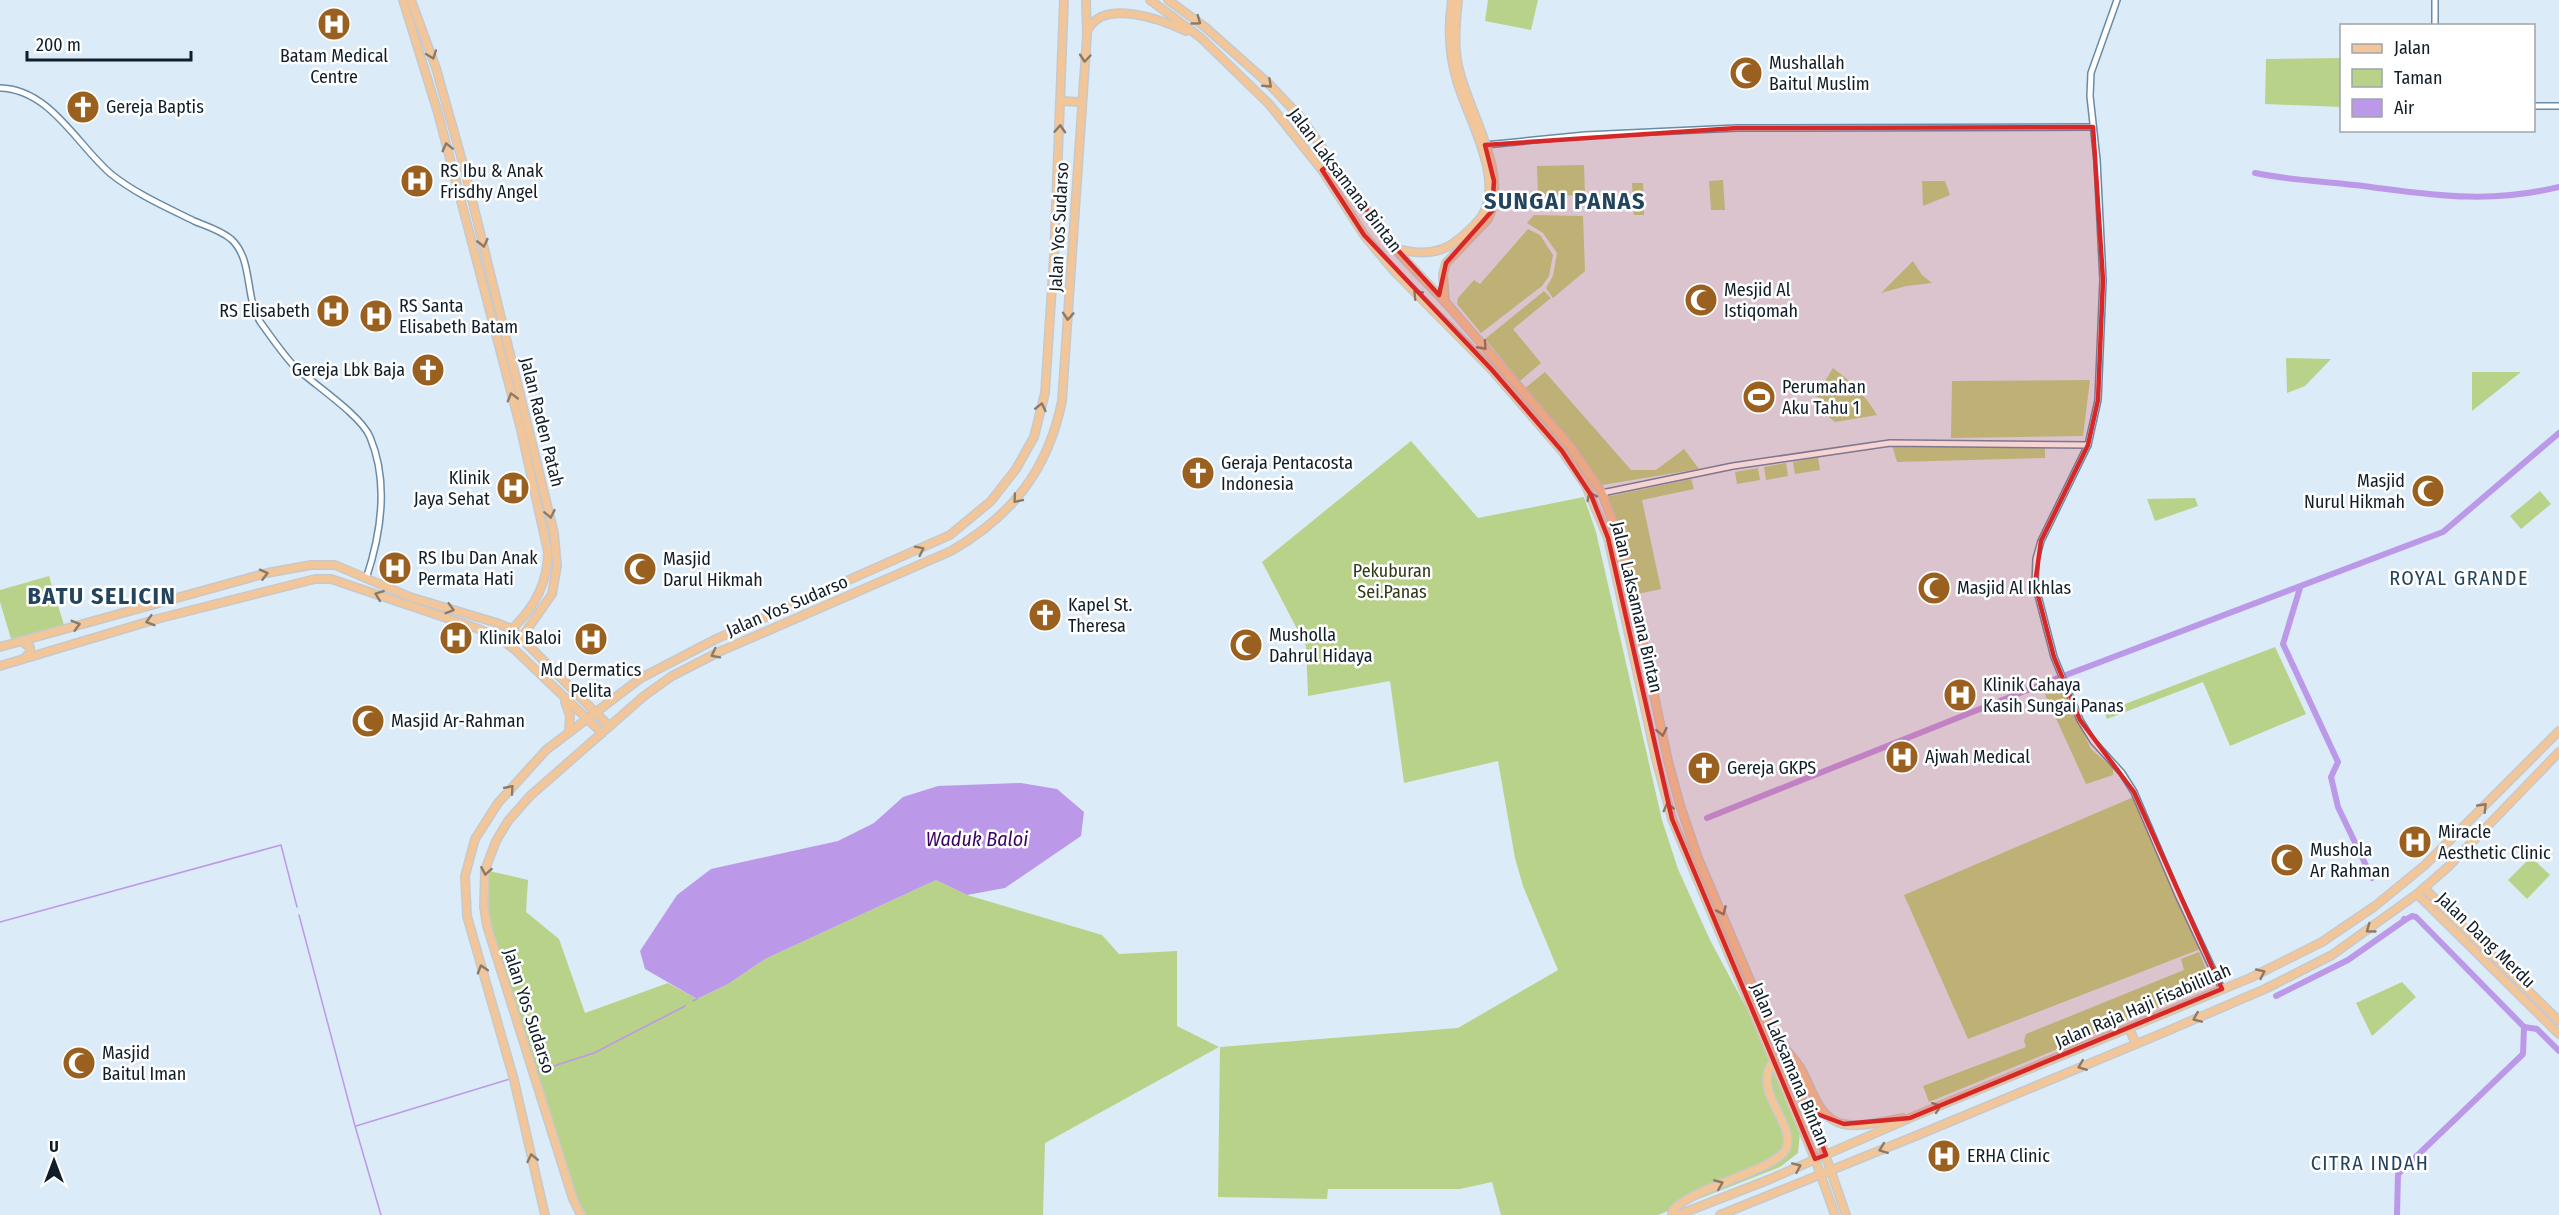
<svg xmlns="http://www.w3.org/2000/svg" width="2559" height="1215" font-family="'Fira Sans Condensed',sans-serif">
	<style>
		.green { fill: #b9d28a }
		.water { fill: #bc98e9 }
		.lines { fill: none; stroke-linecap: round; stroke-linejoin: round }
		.stream { stroke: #bc98e9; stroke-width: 1.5 }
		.canal { stroke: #bc98e9; stroke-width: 6 }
		.minor-casing { stroke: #688ba8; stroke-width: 8 }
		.major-casing { stroke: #c6c9cc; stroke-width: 10 }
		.minor { stroke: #fff; stroke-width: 5 }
		.major { stroke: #f2c699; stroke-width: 7 }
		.oneway { stroke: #8c7a67 }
		.marked { fill: #d62828; fill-opacity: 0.2; stroke: #d62828; stroke-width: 4.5; stroke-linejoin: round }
		.labels { text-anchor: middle; stroke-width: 5; stroke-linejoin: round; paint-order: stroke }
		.poi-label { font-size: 18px; fill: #101e2a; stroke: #fff; text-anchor: start }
		.street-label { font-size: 18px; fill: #101e2a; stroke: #fff }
		.park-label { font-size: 18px; fill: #2f3a15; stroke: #fff }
		.neighbourhood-label { font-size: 20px; letter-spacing: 1.5px; fill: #22445e; stroke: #fff }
		.water-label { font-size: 20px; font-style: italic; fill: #3c0064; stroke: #fff }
		.district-label { font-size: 24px; font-weight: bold; letter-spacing: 1.5px; fill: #22445e; stroke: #fff }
	</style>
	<rect width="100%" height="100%" fill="#dcebf8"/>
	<g class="green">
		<polygon points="1488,0 1538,0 1531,30 1485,21"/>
		<polygon points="2341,58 2341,107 2265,104 2266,59"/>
		<polygon points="1584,165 1585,195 1538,196 1537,166"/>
		<polygon points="1723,180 1725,210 1711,210 1709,181"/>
		<polygon points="1922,181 1945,181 1950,195 1923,206"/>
		<polygon points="1632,183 1643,183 1644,215 1634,215"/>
		<polygon points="1534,215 1583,216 1585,271 1553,298 1546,288 1553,276 1557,253 1543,233 1527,223"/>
		<polygon points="1528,229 1540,235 1553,255 1549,276 1542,286 1481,333 1457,304 1458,298 1474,280 1480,284"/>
		<polygon points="1913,261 1922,275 1932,283 1906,286 1881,293"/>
		<polygon points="1544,291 1551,298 1513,329 1541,363 1520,381 1485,339"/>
		<polygon points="2286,358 2331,359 2305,386 2287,393"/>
		<path d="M1833,368C1852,382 1865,395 1877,415L1835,422L1823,412L1825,402L1816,396Z"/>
		<polygon points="1545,372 1631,470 1656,470 1684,449 1699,469 1602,485 1524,389"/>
		<polygon points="2472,372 2521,372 2472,411"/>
		<polygon points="2090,380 2083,436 1951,438 1952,381"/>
		<polygon points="1411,441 1478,518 1584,497 1596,532 1662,820 1678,869 1710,940 1756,1026 1801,1122 1798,1153 1780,1167 1658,1215 1501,1215 1492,1182 1460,1189 1328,1189 1327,1199 1218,1197 1220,1047 1458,1028 1558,970 1523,886 1515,858 1498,761 1404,783 1390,681 1308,696 1306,646 1262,562"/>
		<polygon points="2045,444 2045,458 1897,462 1892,445"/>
		<polygon points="1818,457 1820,470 1795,474 1793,462"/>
		<polygon points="1786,463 1788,476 1766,480 1764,467"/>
		<polygon points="1758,468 1760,480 1737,484 1735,472"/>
		<polygon points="1691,479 1694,489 1642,500 1661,589 1628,596 1606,497"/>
		<polygon points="2540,491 2551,504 2521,529 2510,516"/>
		<polygon points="2195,498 2198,506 2155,521 2147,499"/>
		<polygon points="49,576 64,625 11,639 0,602 0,590"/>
		<polygon points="2275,647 2306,714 2230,746 2203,682 2107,719 2104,712"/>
		<polygon points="2060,682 2091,749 2113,768 2113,775 2086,784 2043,690"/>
		<polygon points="2136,796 2203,948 1968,1039 1904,895"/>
		<polygon points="2299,847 2304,855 2284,872 2276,857"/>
		<polygon points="2531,857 2550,875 2527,899 2508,880"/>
		<polygon points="485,870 528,880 526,912 559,939 585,1013 668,983 697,999 728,984 765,959 936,880 967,895 1102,935 1119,954 1177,951 1177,1026 1219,1047 1045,1143 1043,1215 577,1215 487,925"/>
		<polygon points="2199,952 2213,985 1929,1102 1923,1086 2026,1047 2024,1041 2026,1034 2184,970 2181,959"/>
		<polygon points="2402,982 2416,997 2372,1036 2356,1003"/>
	</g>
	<polygon class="water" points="1021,783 1057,789 1084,812 1081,836 1005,888 967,895 936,880 765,959 728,984 697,999 645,969 640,951 677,895 711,869 838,841 874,823 903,797 938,786"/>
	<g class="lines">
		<g class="stream">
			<polyline points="299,915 355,1126 381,1215"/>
			<polyline points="0,922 281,845 297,907"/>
			<polyline points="693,1001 697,999"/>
			<polyline points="535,1072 594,1053 685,1006"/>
			<polyline points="356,1126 510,1079"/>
		</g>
		<g class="canal">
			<path d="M2255,173C2288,180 2322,181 2355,185C2428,194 2485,205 2559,187"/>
			<polyline points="2300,588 2283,644 2338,762 2331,777 2338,807 2372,878"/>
			<polyline points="1707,818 2045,683 2443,532 2559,433"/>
			<polyline points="2405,920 2412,916 2416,917 2524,1027 2537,1029 2559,1051"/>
			<polyline points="2276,996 2348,960 2405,920 2404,919"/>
			<polyline points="2397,1215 2398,1174 2523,1054 2524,1027"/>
		</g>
		<g class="minor-casing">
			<g id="minor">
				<polyline points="2117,0 2091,73 2090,96 2097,160 2103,280 2098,400 2088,445 2041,541 2036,559 2035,584 2054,657 2080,720 2093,741 2122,773 2134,792 2178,895 2222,989"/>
				<polyline points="2435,0 2435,26"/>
				<path d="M0,88C50,89 77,145 111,174C136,194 166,207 194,221C206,226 220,230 231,239C254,260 244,298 261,323C271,337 282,353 294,366C313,384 361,415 370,437C389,482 381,534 366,579"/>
				<polyline points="2534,106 2559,106"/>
				<polyline points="1485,145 1585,135 1737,128 2093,127"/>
				<polyline points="1602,493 1733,466 1890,443 2088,445"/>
			</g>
		</g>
		<g class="major-casing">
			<g id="major">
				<path d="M403,0L438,113L521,430L548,552C548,583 534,608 512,629"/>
				<polyline points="411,0 436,68 465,171 554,533 557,566 552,594 522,637"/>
				<polyline points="1150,0 1200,37 1269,104 1322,170 1364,235 1394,271 1492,370 1562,451 1586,486 1608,538 1656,759 1672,819 1815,1159 1835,1215"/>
				<polyline points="1168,0 1205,27 1269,84 1301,118 1393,247 1448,305 1570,446 1602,493 1624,553 1668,761 1680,805 1698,858 1789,1072 1817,1131 1846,1215"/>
				<path d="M1089,28C1105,0 1158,18 1186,31"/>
				<polyline points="1062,101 1081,102"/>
				<path d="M1395,248C1418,255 1441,255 1459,239C1467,232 1476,225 1482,216C1505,179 1468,119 1457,81C1449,55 1448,27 1452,0"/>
				<path d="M1445,302L1443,274L1446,263L1488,219C1510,174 1469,113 1459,69C1453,47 1456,22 1458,0"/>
				<polyline points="21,641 30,647 30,652 25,658"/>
				<polyline points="0,647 267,573 311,565 335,565 410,597 497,623 512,629 609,726"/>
				<polyline points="0,666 157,619 315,579 331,579 479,629 500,638 514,649 602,733"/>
				<polyline points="565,702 570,716 569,731"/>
				<polyline points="2424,888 2559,1021"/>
				<polyline points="2417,894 2559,1034"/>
				<polyline points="2129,1028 2136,1044"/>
				<path d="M1778,1040C1785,1049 1793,1057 1799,1066C1812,1085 1816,1118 1843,1124C1861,1128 1885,1121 1903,1118"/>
				<polyline points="545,1215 514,1080 467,916 465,876 475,839 498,803 546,750 641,678 716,639 950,535 991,501 1016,469 1034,437 1045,393 1054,256 1064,0"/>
				<path d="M581,1215L573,1199L487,926L484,907L485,870L496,841L508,821L530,796L644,696L672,676L721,651L951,551C1012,516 1048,470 1062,401L1087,35L1086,0"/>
				<path d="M1672,1215L1673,1210C1694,1187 1776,1170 1786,1149C1797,1124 1751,1092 1773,1062"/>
				<polyline points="1678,1215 1768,1180 1910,1118 2250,978 2322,942 2375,906 2425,865 2559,731"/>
				<polyline points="1720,1215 1923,1133 2165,1032 2265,989 2332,955 2417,894 2448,867 2559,752"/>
			</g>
		</g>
		<use href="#minor" class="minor"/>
		<use href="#major" class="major"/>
	</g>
	<defs><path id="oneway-chevron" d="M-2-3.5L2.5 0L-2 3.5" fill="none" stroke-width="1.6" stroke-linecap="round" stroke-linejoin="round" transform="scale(1.5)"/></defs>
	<g class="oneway">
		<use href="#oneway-chevron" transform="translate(1197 21) rotate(36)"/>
		<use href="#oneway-chevron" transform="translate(432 55) rotate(70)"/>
		<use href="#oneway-chevron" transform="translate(1085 58) rotate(95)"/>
		<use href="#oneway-chevron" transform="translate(1268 84) rotate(43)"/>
		<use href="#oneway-chevron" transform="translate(1060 129) rotate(-87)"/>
		<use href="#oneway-chevron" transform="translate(447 147) rotate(-104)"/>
		<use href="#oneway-chevron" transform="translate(483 243) rotate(77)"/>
		<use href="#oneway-chevron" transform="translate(1417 294) rotate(-134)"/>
		<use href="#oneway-chevron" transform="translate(1068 316) rotate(94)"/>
		<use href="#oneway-chevron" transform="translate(1483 346) rotate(48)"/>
		<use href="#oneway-chevron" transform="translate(512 397) rotate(-106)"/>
		<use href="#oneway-chevron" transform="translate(1041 407) rotate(-77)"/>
		<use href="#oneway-chevron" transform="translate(1591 496) rotate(-116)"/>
		<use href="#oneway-chevron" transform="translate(1017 499) rotate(130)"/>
		<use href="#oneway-chevron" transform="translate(550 514) rotate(78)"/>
		<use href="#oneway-chevron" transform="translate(920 550) rotate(-26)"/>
		<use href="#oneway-chevron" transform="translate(264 574) rotate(-14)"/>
		<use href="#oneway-chevron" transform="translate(379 595) rotate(-159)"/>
		<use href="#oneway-chevron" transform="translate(450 609) rotate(16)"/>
		<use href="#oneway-chevron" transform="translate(150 621) rotate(164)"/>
		<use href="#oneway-chevron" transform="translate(76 625) rotate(-16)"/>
		<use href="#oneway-chevron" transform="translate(715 654) rotate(153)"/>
		<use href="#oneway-chevron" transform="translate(1662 732) rotate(79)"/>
		<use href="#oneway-chevron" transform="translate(510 789) rotate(-49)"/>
		<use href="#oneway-chevron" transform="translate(1668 807) rotate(-105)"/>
		<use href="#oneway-chevron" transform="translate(2483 807) rotate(-46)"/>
		<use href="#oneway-chevron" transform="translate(486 871) rotate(100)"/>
		<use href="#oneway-chevron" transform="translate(1722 911) rotate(66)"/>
		<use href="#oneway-chevron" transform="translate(2370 929) rotate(144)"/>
		<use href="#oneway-chevron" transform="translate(482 969) rotate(-107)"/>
		<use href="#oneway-chevron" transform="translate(2261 973) rotate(-25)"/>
		<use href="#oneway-chevron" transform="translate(2197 1018) rotate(157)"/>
		<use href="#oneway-chevron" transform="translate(2082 1066) rotate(158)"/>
		<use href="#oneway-chevron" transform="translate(1937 1107) rotate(-21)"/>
		<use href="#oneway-chevron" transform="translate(1883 1149) rotate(159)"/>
		<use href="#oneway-chevron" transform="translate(532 1158) rotate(-103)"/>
		<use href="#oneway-chevron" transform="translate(1797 1167) rotate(-24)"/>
		<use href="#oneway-chevron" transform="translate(1719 1184) rotate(-23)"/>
	</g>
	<path class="marked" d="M2093,127L2103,280L2098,400L2088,445L2041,541L2035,584L2054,657L2080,720L2134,792L2222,989L1910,1118L1844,1124L1809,1111L1826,1155L1815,1159L1672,819L1608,538L1591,495L1562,451L1492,370L1364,235L1322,170L1334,161L1384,235L1439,295L1446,263L1492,211L1494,181L1485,145L1737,128Z"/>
	<defs>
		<g id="hospital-disc" transform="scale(1.725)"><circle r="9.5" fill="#9a601f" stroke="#fff"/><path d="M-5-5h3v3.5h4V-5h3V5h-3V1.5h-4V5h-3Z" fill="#fff"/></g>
		<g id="mosque-disc" transform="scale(1.725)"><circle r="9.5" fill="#9a601f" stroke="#fff"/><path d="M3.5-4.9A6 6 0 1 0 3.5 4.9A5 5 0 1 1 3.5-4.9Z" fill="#fff"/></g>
		<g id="church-disc" transform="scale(1.725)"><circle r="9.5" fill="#9a601f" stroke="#fff"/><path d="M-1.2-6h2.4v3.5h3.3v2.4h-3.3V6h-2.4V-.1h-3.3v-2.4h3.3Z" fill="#fff"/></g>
		<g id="stadium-disc" transform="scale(1.725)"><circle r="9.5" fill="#9a601f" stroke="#fff"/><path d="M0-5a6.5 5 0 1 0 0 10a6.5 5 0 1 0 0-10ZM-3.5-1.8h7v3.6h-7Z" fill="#fff"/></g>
	</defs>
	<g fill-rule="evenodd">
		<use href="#hospital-disc" x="334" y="24"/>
		<use href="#mosque-disc" x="1746" y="73"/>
		<use href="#church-disc" x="83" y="107"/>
		<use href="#hospital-disc" x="417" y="181"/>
		<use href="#mosque-disc" x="1701" y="300"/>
		<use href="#hospital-disc" x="333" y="311"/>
		<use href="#hospital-disc" x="376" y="316"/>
		<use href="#church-disc" x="428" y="370"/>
		<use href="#stadium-disc" x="1759" y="397"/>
		<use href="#church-disc" x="1198" y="473"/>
		<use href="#hospital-disc" x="513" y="488"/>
		<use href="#mosque-disc" x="2428" y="491"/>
		<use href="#hospital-disc" x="395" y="568"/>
		<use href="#mosque-disc" x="640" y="569"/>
		<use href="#mosque-disc" x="1934" y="588"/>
		<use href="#church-disc" x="1045" y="615"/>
		<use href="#hospital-disc" x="456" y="638"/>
		<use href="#hospital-disc" x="591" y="639"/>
		<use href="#mosque-disc" x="1246" y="645"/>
		<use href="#hospital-disc" x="1960" y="695"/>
		<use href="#mosque-disc" x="368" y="721"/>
		<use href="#hospital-disc" x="1902" y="757"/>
		<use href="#church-disc" x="1704" y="768"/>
		<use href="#hospital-disc" x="2415" y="842"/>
		<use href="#mosque-disc" x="2287" y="860"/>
		<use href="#mosque-disc" x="79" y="1063"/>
		<use href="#hospital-disc" x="1944" y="1156"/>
	</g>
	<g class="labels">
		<g class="poi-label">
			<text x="334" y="62" text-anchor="middle">Batam Medical<tspan x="334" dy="21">Centre</tspan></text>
			<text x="1769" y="69">Mushallah<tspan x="1769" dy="21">Baitul Muslim</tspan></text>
			<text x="106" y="113">Gereja Baptis</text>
			<text x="440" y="177">RS Ibu &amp; Anak<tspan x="440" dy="21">Frisdhy Angel</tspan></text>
			<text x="1724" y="296">Mesjid Al<tspan x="1724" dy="21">Istiqomah</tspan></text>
			<text x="399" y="312">RS Santa<tspan x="399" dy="21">Elisabeth Batam</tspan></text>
			<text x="310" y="317" text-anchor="end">RS Elisabeth</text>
			<text x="405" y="376" text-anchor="end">Gereja Lbk Baja</text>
			<text x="1782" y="393">Perumahan<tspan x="1782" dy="21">Aku Tahu 1</tspan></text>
			<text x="1221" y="469">Geraja Pentacosta<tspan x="1221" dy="21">Indonesia</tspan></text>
			<text x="490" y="484" text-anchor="end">Klinik<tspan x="490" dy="21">Jaya Sehat</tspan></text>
			<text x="2405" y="487" text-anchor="end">Masjid<tspan x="2405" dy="21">Nurul Hikmah</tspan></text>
			<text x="418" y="564">RS Ibu Dan Anak<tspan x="418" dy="21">Permata Hati</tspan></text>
			<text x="663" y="565">Masjid<tspan x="663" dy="21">Darul Hikmah</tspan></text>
			<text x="1957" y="594">Masjid Al Ikhlas</text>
			<text x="1068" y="611">Kapel St.<tspan x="1068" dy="21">Theresa</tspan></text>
			<text x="1269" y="641">Musholla<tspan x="1269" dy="21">Dahrul Hidaya</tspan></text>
			<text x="479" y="644">Klinik Baloi</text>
			<text x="591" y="676" text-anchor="middle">Md Dermatics<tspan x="591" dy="21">Pelita</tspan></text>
			<text x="1983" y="691">Klinik Cahaya<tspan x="1983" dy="21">Kasih Sungai Panas</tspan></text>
			<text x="391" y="727">Masjid Ar-Rahman</text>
			<text x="1925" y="763">Ajwah Medical</text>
			<text x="1727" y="774">Gereja GKPS</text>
			<text x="2438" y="838">Miracle<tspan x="2438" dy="21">Aesthetic Clinic</tspan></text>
			<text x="2310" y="856">Mushola<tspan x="2310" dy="21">Ar Rahman</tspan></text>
			<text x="102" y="1059">Masjid<tspan x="102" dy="21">Baitul Iman</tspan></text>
			<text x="1967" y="1162">ERHA Clinic</text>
		</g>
		<g class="street-label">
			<text transform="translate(1345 180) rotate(53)" y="6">Jalan Laksamana Bintan</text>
			<text transform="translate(1059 227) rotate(-87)" y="6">Jalan Yos Sudarso</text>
			<text transform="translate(542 422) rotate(76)" y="6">Jalan Raden Patah</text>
			<text transform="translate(787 606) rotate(-23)" y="6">Jalan Yos Sudarso</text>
			<text transform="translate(1637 607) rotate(77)" y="6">Jalan Laksamana Bintan</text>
			<text transform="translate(2486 940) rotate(44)" y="6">Jalan Dang Merdu</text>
			<text transform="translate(2143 1006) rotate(-23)" y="6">Jalan Raja Haji Fisabilillah</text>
			<text transform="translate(529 1011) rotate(72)" y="6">Jalan Yos Sudarso</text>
			<text transform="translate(1790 1064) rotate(67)" y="6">Jalan Laksamana Bintan</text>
		</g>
		<g class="park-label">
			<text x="1392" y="577">Pekuburan<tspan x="1392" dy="21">Sei.Panas</tspan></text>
		</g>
		<g class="neighbourhood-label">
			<text x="2459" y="585">ROYAL GRANDE</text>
			<text x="2370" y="1170">CITRA INDAH</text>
		</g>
		<g class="water-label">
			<text x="977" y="846">Waduk Baloi</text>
		</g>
		<g class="district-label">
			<text x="1565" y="209">SUNGAI PANAS</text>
			<text x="102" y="604">BATU SELICIN</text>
		</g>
	</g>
	<rect x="2340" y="24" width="195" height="108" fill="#ffffff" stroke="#9fa5aa" stroke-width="1.5"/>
	<rect x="2352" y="44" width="30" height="9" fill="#f2c699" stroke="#9fa5aa" stroke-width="1.5"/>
	<text x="2394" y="54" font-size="18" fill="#101e2a">Jalan</text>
	<rect x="2352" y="69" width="30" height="18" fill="#b9d28a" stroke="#9fa5aa" stroke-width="1.5"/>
	<text x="2394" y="84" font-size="18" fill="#101e2a">Taman</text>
	<rect x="2352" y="99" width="30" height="18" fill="#bc98e9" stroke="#9fa5aa" stroke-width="1.5"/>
	<text x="2394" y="114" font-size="18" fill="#101e2a">Air</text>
	<g transform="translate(54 1161)" stroke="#ffffff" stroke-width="4.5" paint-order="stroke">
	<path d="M0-4.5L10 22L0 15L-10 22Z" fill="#101e2a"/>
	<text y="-9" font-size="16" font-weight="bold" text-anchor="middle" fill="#101e2a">U</text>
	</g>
	<path d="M27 51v9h164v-9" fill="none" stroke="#101e2a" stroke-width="3"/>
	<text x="36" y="51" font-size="18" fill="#101e2a" stroke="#ffffff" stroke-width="4.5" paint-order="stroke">200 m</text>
</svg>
